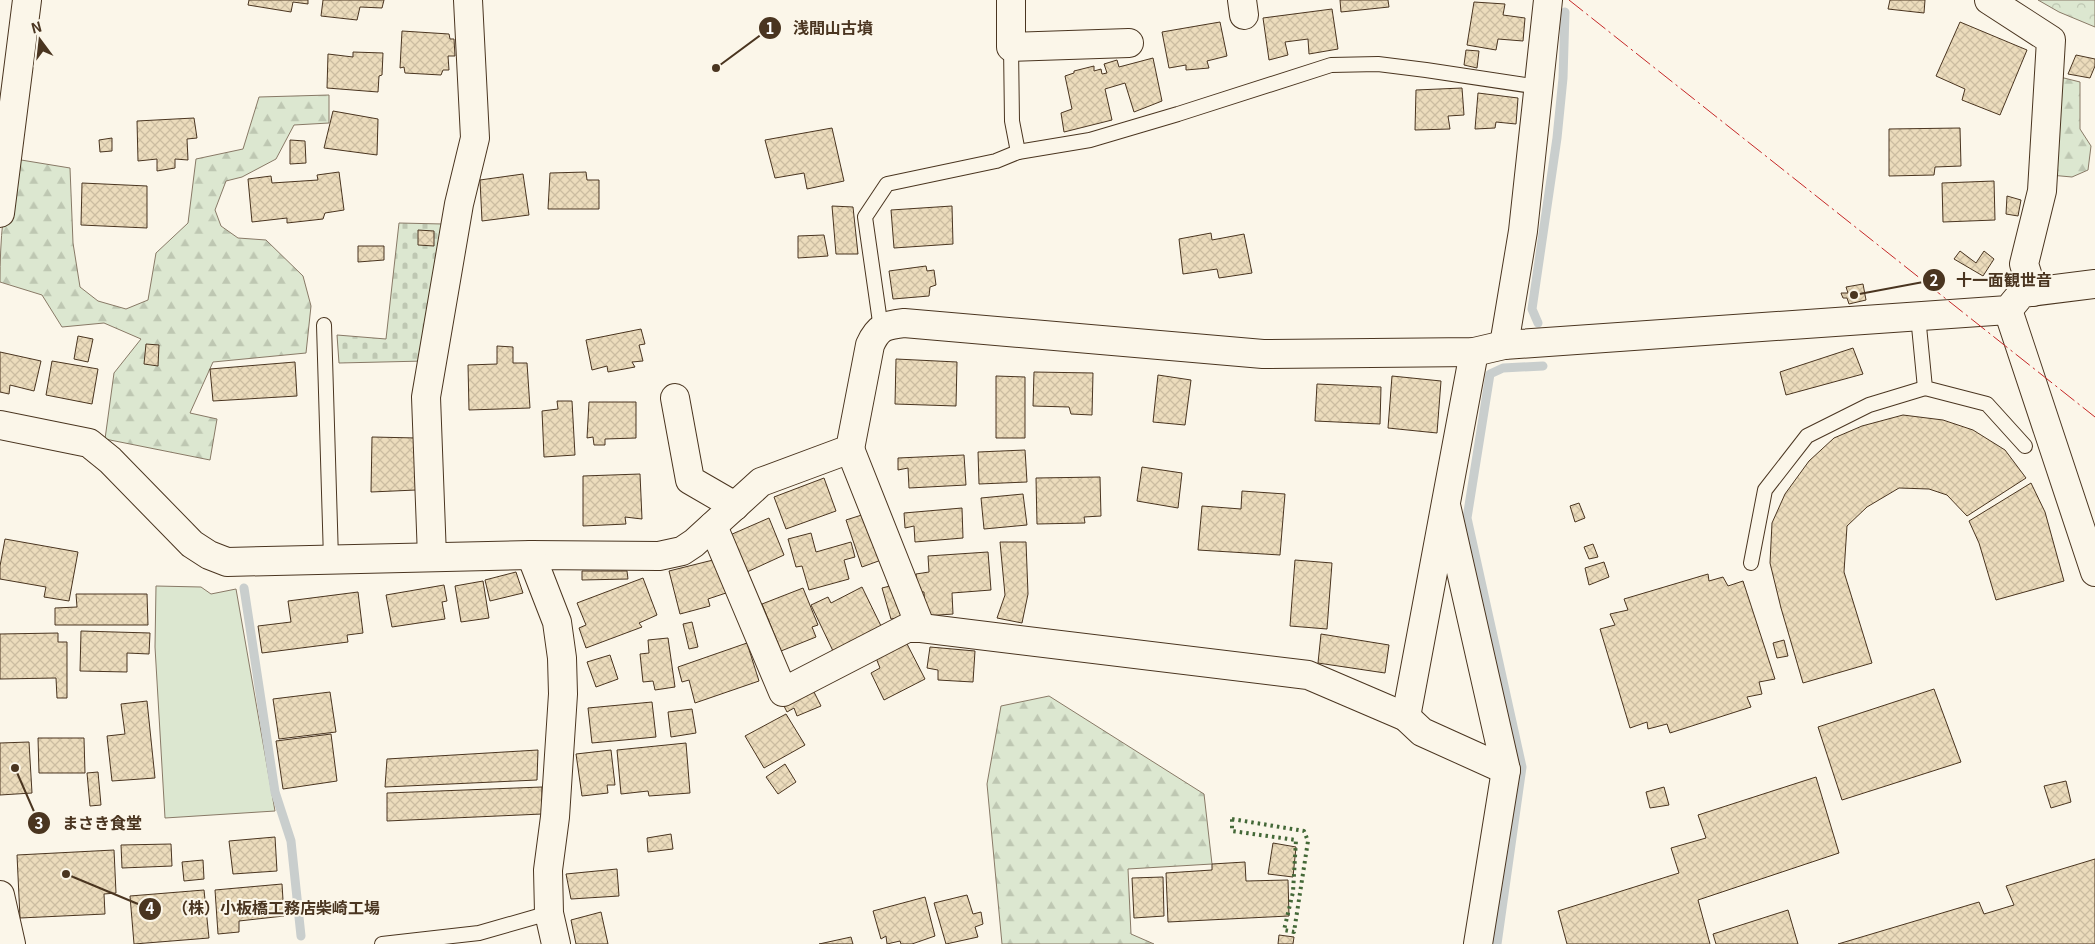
<svg xmlns="http://www.w3.org/2000/svg" width="2095" height="944" font-family="Georgia,'Noto Sans JP',serif">
	<style>
		.green { fill: #dce7d0; stroke: #887966 }
		.forest { fill: url(#forest-firs); stroke: #887966 }
		.cemetery { fill: url(#cemetery-stones); stroke: #887966 }
		.park { fill: url(#park-crowns); stroke: #887966 }
		.lines { fill: none; stroke-linecap: round; stroke-linejoin: round }
		.stream { stroke: #c9cecd; stroke-width: 9 }
		.building { fill: url(#building-cross-hatch); stroke: #4a3520 }
		.service-casing { stroke: #4a3520; stroke-width: 16 }
		.minor-casing { stroke: #4a3520; stroke-width: 30 }
		.secondary-casing { stroke: #4a3520; stroke-width: 30 }
		.service { stroke: #fbf6e9; stroke-width: 14 }
		.minor { stroke: #fbf6e9; stroke-width: 28 }
		.secondary { stroke: #fbf6e9; stroke-width: 28 }
		.hedge { stroke: #436837; stroke-width: 4; stroke-dasharray: 2.5 4; stroke-linecap: butt }
		.power { stroke: #c62828; stroke-width: 1; stroke-dasharray: 18 4 2.5 4; stroke-linecap: butt }
		.leader { fill: none; stroke: #4a3520; stroke-width: 2 }
		.callout-dot { fill: #4a3520; stroke: #fbf6e9; stroke-width: 2 }
		.mark-label { font-size: 15px; text-anchor: middle; font-weight: bold; fill: #fff }
		.callout-label { font-size: 16px; text-anchor: middle; font-weight: bold; fill: #4a3520; stroke: #fbf6e9; stroke-width: 4; stroke-linejoin: round; paint-order: stroke }
	</style>
	<defs>
		<pattern id="forest-firs" width="22" height="20" patternUnits="userSpaceOnUse" patternTransform="scale(1.25)"><rect width="22" height="20" fill="#dce7d0"/><path d="M5 1l3.5 6h-7zM16 11l3.5 6h-7z" fill="#bec7b2"/></pattern>
		<pattern id="cemetery-stones" width="16" height="16" patternUnits="userSpaceOnUse" patternTransform="scale(1.25)"><rect width="16" height="16" fill="#dce7d0"/><path d="M2 7V4a2 2 0 0 1 4 0v3zM10 15v-3a2 2 0 0 1 4 0v3z" fill="#bec7b2"/></pattern>
		<pattern id="park-crowns" width="20" height="18" patternUnits="userSpaceOnUse" patternTransform="scale(1.25)"><rect width="20" height="18" fill="#dce7d0"/><path d="M2 6a3 3 0 1 1 6 0M12 15a3 3 0 1 1 6 0" fill="none" stroke="#bec7b2"/></pattern>
		<pattern id="building-cross-hatch" width="8" height="8" patternUnits="userSpaceOnUse" patternTransform="scale(1.25)"><rect width="8" height="8" fill="#ecdcbc"/><path d="M0 0l8 8M0 8l8-8" fill="none" stroke="#ccbda1"/></pattern>
	</defs>
	<rect width="100%" height="100%" fill="#fbf6e9"/>
	<polygon class="green" points="156,586 201,587 211,594 236,589 275,811 165,818 155,647"/>
	<g class="forest">
		<polygon points="2060,77 2080,82 2080,129 2091,146 2088,170 2072,177 2050,175"/>
		<path d="M329,95V123L294,125L276,159L242,177L226,181L215,210L221,226L238,238L266,240L303,276L311,306L306,353L213,362L190,413L217,419L210,460L105,439L114,373L141,339L104,323L62,327L42,295L0,282C0,241 3,198 15,159L70,168L73,243L80,287L98,301L126,309L148,300L156,253L188,223L196,159L243,149L259,97Z"/>
		<polygon points="1049,696 1204,794 1212,864 1128,869 1131,934 1154,944 1002,944 987,784 1001,706"/>
	</g>
	<polygon class="cemetery" points="399,223 443,224 425,361 339,363 337,335 386,339"/>
	<polygon class="park" points="2038,0 2095,0 2095,27 2059,12"/>
	<g class="lines">
		<g class="stream">
			<polyline points="1538,323 1532,309 1557,138 1563,78 1565,12"/>
			<polyline points="244,588 275,792 291,841 301,936"/>
			<polyline points="1497,944 1522,767 1467,518 1490,374 1503,368 1543,366"/>
		</g>
	</g>
	<g class="building">
		<polygon points="249,0 308,0 308,4 293,2 291,12 248,5"/>
		<polygon points="323,0 384,0 382,8 360,7 357,20 321,16"/>
		<polygon points="1340,0 1388,0 1389,7 1341,12"/>
		<polygon points="1890,0 1925,0 1924,13 1888,9"/>
		<polygon points="1474,2 1505,4 1503,15 1525,18 1523,41 1498,39 1496,50 1467,45"/>
		<polygon points="1332,9 1338,49 1309,54 1308,39 1285,42 1288,55 1269,60 1263,18"/>
		<polygon points="1220,22 1227,56 1207,61 1209,68 1186,70 1186,65 1169,68 1162,32"/>
		<polygon points="1960,22 2027,50 2000,115 1962,100 1965,89 1936,76"/>
		<polygon points="402,31 449,34 450,39 454,39 455,56 448,56 449,70 443,70 441,75 405,73 404,67 400,68"/>
		<polygon points="1466,50 1479,51 1477,68 1464,65"/>
		<polygon points="353,52 383,53 382,75 379,76 378,92 327,88 328,54 353,57"/>
		<polygon points="2076,55 2095,59 2095,66 2090,78 2068,74"/>
		<polygon points="1153,58 1162,101 1134,112 1125,83 1105,89 1112,120 1064,132 1061,113 1072,109 1065,76 1074,73 1074,71 1094,66 1094,71 1101,69 1102,74 1107,73 1104,64 1117,60 1119,67"/>
		<polygon points="1462,88 1464,115 1448,116 1450,129 1415,130 1416,90"/>
		<polygon points="1478,93 1518,98 1516,124 1496,122 1495,128 1475,129"/>
		<polygon points="333,111 378,119 377,155 324,148"/>
		<polygon points="194,118 197,138 187,139 188,160 175,159 175,168 157,171 157,159 138,161 137,121"/>
		<polygon points="832,128 844,181 807,189 804,173 775,178 765,140"/>
		<polygon points="1960,128 1961,166 1935,167 1934,175 1889,176 1889,129"/>
		<polygon points="112,138 112,151 100,152 99,140"/>
		<polygon points="290,140 305,141 306,163 290,164"/>
		<polygon points="339,172 344,210 325,213 323,219 287,223 287,218 252,222 248,179 271,176 272,183 318,180 317,175"/>
		<polygon points="586,172 587,180 599,180 599,209 548,209 550,173"/>
		<polygon points="523,174 529,215 482,221 480,180"/>
		<polygon points="1994,181 1995,220 1943,222 1942,183"/>
		<polygon points="82,183 147,186 147,228 81,225"/>
		<polygon points="2007,196 2021,200 2018,216 2006,214"/>
		<polygon points="832,206 853,207 858,254 836,254"/>
		<polygon points="952,206 953,244 894,248 891,210"/>
		<polygon points="418,230 434,231 434,246 418,245"/>
		<polygon points="1211,233 1212,240 1244,234 1252,273 1219,278 1217,269 1183,274 1179,239"/>
		<polygon points="824,235 828,256 798,258 798,236"/>
		<polygon points="358,246 384,246 384,260 358,262"/>
		<polygon points="1960,251 1976,263 1984,251 1994,259 1983,276 1954,259"/>
		<polygon points="926,266 927,271 934,270 936,285 930,287 929,296 893,299 889,271"/>
		<polygon points="1863,284 1866,300 1849,304 1847,298 1843,298 1841,293 1848,293 1846,287"/>
		<polygon points="641,329 645,344 639,345 643,361 632,362 635,367 608,372 607,366 592,370 586,340"/>
		<polygon points="78,336 93,339 88,362 74,359"/>
		<polygon points="146,344 159,345 158,366 144,364"/>
		<polygon points="497,346 513,347 513,363 527,363 530,408 469,410 468,365 497,364"/>
		<polygon points="1853,348 1863,374 1786,395 1780,372"/>
		<polygon points="0,352 41,361 34,391 10,385 9,394 0,392"/>
		<polygon points="896,359 957,362 956,406 895,404"/>
		<polygon points="52,361 98,369 92,404 46,395"/>
		<polygon points="295,362 297,396 213,401 210,369"/>
		<polygon points="1034,372 1093,373 1092,415 1071,414 1069,407 1033,406"/>
		<polygon points="1158,375 1191,380 1185,425 1153,422"/>
		<polygon points="996,376 1025,377 1025,438 996,438"/>
		<polygon points="1392,376 1441,381 1437,433 1388,428"/>
		<polygon points="1317,384 1381,387 1380,424 1315,421"/>
		<polygon points="557,401 572,401 575,455 544,457 542,411 558,409"/>
		<polygon points="589,402 636,402 636,438 605,439 605,445 594,445 593,437 587,438"/>
		<polygon points="1903,415 1943,420 1973,430 2005,450 2026,478 1967,516 1947,495 1929,489 1899,488 1867,507 1847,526 1844,572 1872,663 1803,683 1781,608 1770,563 1772,523 1785,494 1809,461 1834,438 1862,426"/>
		<polygon points="372,437 417,438 416,490 371,492"/>
		<polygon points="1025,450 1027,482 979,484 978,452"/>
		<polygon points="964,455 966,485 909,488 908,468 898,470 898,458"/>
		<polygon points="1142,467 1182,473 1178,508 1137,501"/>
		<polygon points="640,474 642,519 625,517 626,524 583,526 583,476"/>
		<polygon points="1100,477 1101,516 1084,517 1085,523 1037,524 1036,478"/>
		<polygon points="824,478 836,511 786,529 774,497"/>
		<polygon points="2031,483 2045,512 2064,581 1996,600 1979,543 1969,521"/>
		<polygon points="1242,491 1285,494 1280,555 1198,550 1202,506 1241,509"/>
		<polygon points="1023,494 1027,525 984,529 981,498"/>
		<polygon points="1579,503 1585,518 1575,522 1570,506"/>
		<polygon points="962,508 963,538 915,542 914,526 905,528 904,513"/>
		<polygon points="868,513 884,559 862,567 846,520"/>
		<polygon points="769,518 784,555 747,572 730,535"/>
		<polygon points="811,533 816,552 851,542 855,557 844,560 849,579 809,590 802,566 796,567 788,539"/>
		<polygon points="5,539 78,552 69,601 44,597 46,587 0,579 0,566"/>
		<polygon points="1000,542 1026,542 1028,594 1022,623 997,618 1005,595"/>
		<polygon points="1593,544 1598,557 1589,559 1584,547"/>
		<polygon points="988,552 991,590 952,593 953,614 925,616 924,592 917,591 916,574 929,572 928,556"/>
		<polygon points="717,559 726,593 708,599 710,606 680,614 669,571"/>
		<polygon points="1295,560 1332,563 1327,629 1290,626"/>
		<polygon points="1604,562 1609,577 1589,585 1585,568"/>
		<polygon points="582,571 627,571 628,579 582,580"/>
		<polygon points="516,572 523,593 490,601 485,580"/>
		<polygon points="1708,574 1709,581 1723,577 1728,586 1743,581 1775,679 1759,682 1762,694 1747,697 1751,707 1670,733 1667,724 1648,729 1647,722 1630,728 1600,629 1615,625 1610,614 1628,610 1624,599"/>
		<polygon points="643,578 657,615 639,623 642,627 586,648 579,628 586,625 577,603"/>
		<polygon points="483,581 489,618 461,622 455,586"/>
		<polygon points="444,585 447,601 442,602 445,619 392,627 386,595"/>
		<polygon points="894,585 903,617 891,619 882,588"/>
		<polygon points="862,587 882,628 833,651 811,605 828,597 831,603"/>
		<polygon points="803,588 818,625 812,627 816,637 781,651 762,604"/>
		<polygon points="358,592 363,633 347,635 348,642 262,653 258,626 291,622 288,601"/>
		<polygon points="76,594 147,594 148,625 55,625 55,608 77,607"/>
		<polygon points="692,622 698,647 689,649 683,624"/>
		<polygon points="81,631 150,633 149,654 127,653 127,672 80,671"/>
		<polygon points="58,633 58,642 67,642 67,698 57,698 56,678 0,679 0,634"/>
		<polygon points="1321,634 1389,645 1385,673 1318,663"/>
		<polygon points="668,638 675,687 655,690 653,681 643,682 640,654 649,653 648,640"/>
		<polygon points="1784,640 1788,656 1777,658 1773,643"/>
		<polygon points="906,642 925,679 884,700 871,673 880,668 876,658"/>
		<polygon points="747,643 759,681 695,703 689,680 682,682 678,667"/>
		<polygon points="930,647 975,651 973,682 938,680 938,670 927,668"/>
		<polygon points="610,655 618,679 596,687 587,662"/>
		<polygon points="812,688 821,706 797,716 794,708 787,712 783,704"/>
		<polygon points="1934,689 1961,762 1842,800 1818,727"/>
		<polygon points="330,692 336,732 279,739 273,699"/>
		<polygon points="147,701 155,778 112,781 107,736 125,734 121,704"/>
		<polygon points="652,702 656,737 592,743 588,708"/>
		<polygon points="692,709 696,733 671,737 668,712"/>
		<polygon points="786,714 805,745 764,768 745,736"/>
		<polygon points="331,734 337,781 283,789 276,741"/>
		<polygon points="38,738 84,738 85,773 39,773"/>
		<polygon points="29,742 32,793 0,795 0,743"/>
		<polygon points="686,743 690,793 649,796 648,791 621,794 617,750"/>
		<polygon points="538,750 537,780 385,787 387,759"/>
		<polygon points="611,750 615,785 607,785 608,793 582,796 576,754"/>
		<polygon points="785,764 796,782 778,794 766,777"/>
		<polygon points="98,772 101,805 90,806 87,773"/>
		<polygon points="1816,777 1839,853 1698,900 1710,944 1567,944 1558,911 1679,873 1671,848 1706,838 1698,815"/>
		<polygon points="2066,781 2071,802 2051,808 2044,786"/>
		<polygon points="542,787 542,814 387,821 387,793"/>
		<polygon points="1664,787 1669,805 1650,808 1646,792"/>
		<polygon points="671,834 673,849 648,852 647,838"/>
		<polygon points="275,837 277,871 233,874 229,841"/>
		<polygon points="1273,843 1296,847 1293,877 1268,874"/>
		<polygon points="171,844 172,866 122,868 121,845"/>
		<polygon points="114,850 116,893 104,894 105,914 20,918 17,855"/>
		<polygon points="2095,859 2095,944 1838,944 1979,902 1984,914 2014,905 2006,886"/>
		<polygon points="203,860 204,879 184,881 182,862"/>
		<polygon points="1245,862 1246,881 1288,880 1289,916 1168,922 1166,873 1212,870 1212,864"/>
		<polygon points="617,869 619,896 571,899 566,874"/>
		<polygon points="1163,877 1164,916 1134,918 1132,878"/>
		<polygon points="282,884 284,916 239,921 239,932 218,934 215,890"/>
		<polygon points="204,890 209,938 134,944 130,896"/>
		<polygon points="967,895 973,914 981,912 983,924 975,927 978,937 946,944 934,903"/>
		<polygon points="925,897 935,936 912,944 901,944 900,941 887,944 886,936 881,939 873,911"/>
		<polygon points="1788,910 1798,944 1716,944 1713,934"/>
		<polygon points="601,912 608,944 576,944 571,920"/>
		<polygon points="1279,935 1294,937 1293,944 1278,944"/>
		<polygon points="851,937 853,944 819,944"/>
	</g>
	<g class="lines">
		<g class="service-casing">
			<g id="service">
				<polyline points="1018,152 1090,140 1178,114 1331,65 1378,64 1426,70 1539,87"/>
				<polyline points="1918,316 1925,388 1987,404 2025,446"/>
				<polyline points="324,325 331,559"/>
				<polyline points="881,329 865,217 887,184 996,161 1018,152 1012,121 1011,47"/>
				<polyline points="1751,563 1765,490 1807,436 1869,405 1925,388"/>
				<polyline points="382,944 479,933 549,913"/>
			</g>
		</g>
		<g class="minor-casing">
			<g id="minor">
				<polyline points="1011,0 1011,47 1129,43"/>
				<polyline points="1242,0 1244,15"/>
				<polyline points="1989,0 2051,40 2042,191 2024,264 2033,292"/>
				<polyline points="2008,310 2095,572"/>
				<polyline points="1504,345 1523,231 1548,0"/>
				<polyline points="675,398 690,480 735,506"/>
				<path d="M0,425L89,443L110,460L192,544L209,555L227,562L531,555L659,556L682,551L694,543L761,482L850,449L870,345C878,327 885,325 904,323L1263,354L1474,352L1504,345L2008,310L2022,293L2095,284"/>
				<polyline points="850,449 921,628"/>
				<polyline points="1446,505 1506,770 1478,944"/>
				<polyline points="713,526 783,692 907,628 921,628 1308,675 1406,717 1422,732 1506,770"/>
				<polyline points="531,555 557,622 562,658 563,694 555,817 548,870 549,913 556,944"/>
				<polyline points="432,557 426,397 459,204 475,138 468,0"/>
				<polyline points="1406,717 1474,352"/>
			</g>
		</g>
		<g class="secondary-casing">
			<g id="secondary">
				<polyline points="0,213 27,0"/>
				<polyline points="0,895 11,944"/>
			</g>
		</g>
		<use href="#service" class="service"/>
		<use href="#minor" class="minor"/>
		<use href="#secondary" class="secondary"/>
		<polygon class="hedge" points="1232,819 1304,831 1308,841 1294,932 1284,930 1293,892 1296,840 1232,831"/>
		<polyline class="power" points="1569,0 2095,417"/>
	</g>
	<path class="leader" d="M716 68L770 28M1854 295L1934 280M15 768L39 823M66 874L150 909"/>
	<g class="callout-dot">
		<circle cx="716" cy="68" r="5"/>
		<circle cx="1854" cy="295" r="5"/>
		<circle cx="15" cy="768" r="5"/>
		<circle cx="66" cy="874" r="5"/>
		<circle cx="770" cy="28" r="12"/>
		<circle cx="1934" cy="280" r="12"/>
		<circle cx="39" cy="823" r="12"/>
		<circle cx="150" cy="909" r="12"/>
	</g>
	<g class="mark-label">
		<text x="770" y="34">1</text>
		<text x="1934" y="286">2</text>
		<text x="39" y="829">3</text>
		<text x="150" y="914">4</text>
	</g>
	<g class="callout-label">
		<text x="833" y="34">浅間山古墳</text>
		<text x="2004" y="286">十一面観世音</text>
		<text x="102" y="829">まさき食堂</text>
		<text x="276" y="914">（株）小板橋工務店柴崎工場</text>
	</g>
	<g transform="translate(40 40) rotate(345)" stroke="#fbf6e9" stroke-width="4" paint-order="stroke">
	<path d="M0-4L9 19L0 12L-9 19Z" fill="#4a3520"/>
	<text y="-8" font-size="14" font-weight="bold" text-anchor="middle" fill="#4a3520">N</text>
	</g>
</svg>
